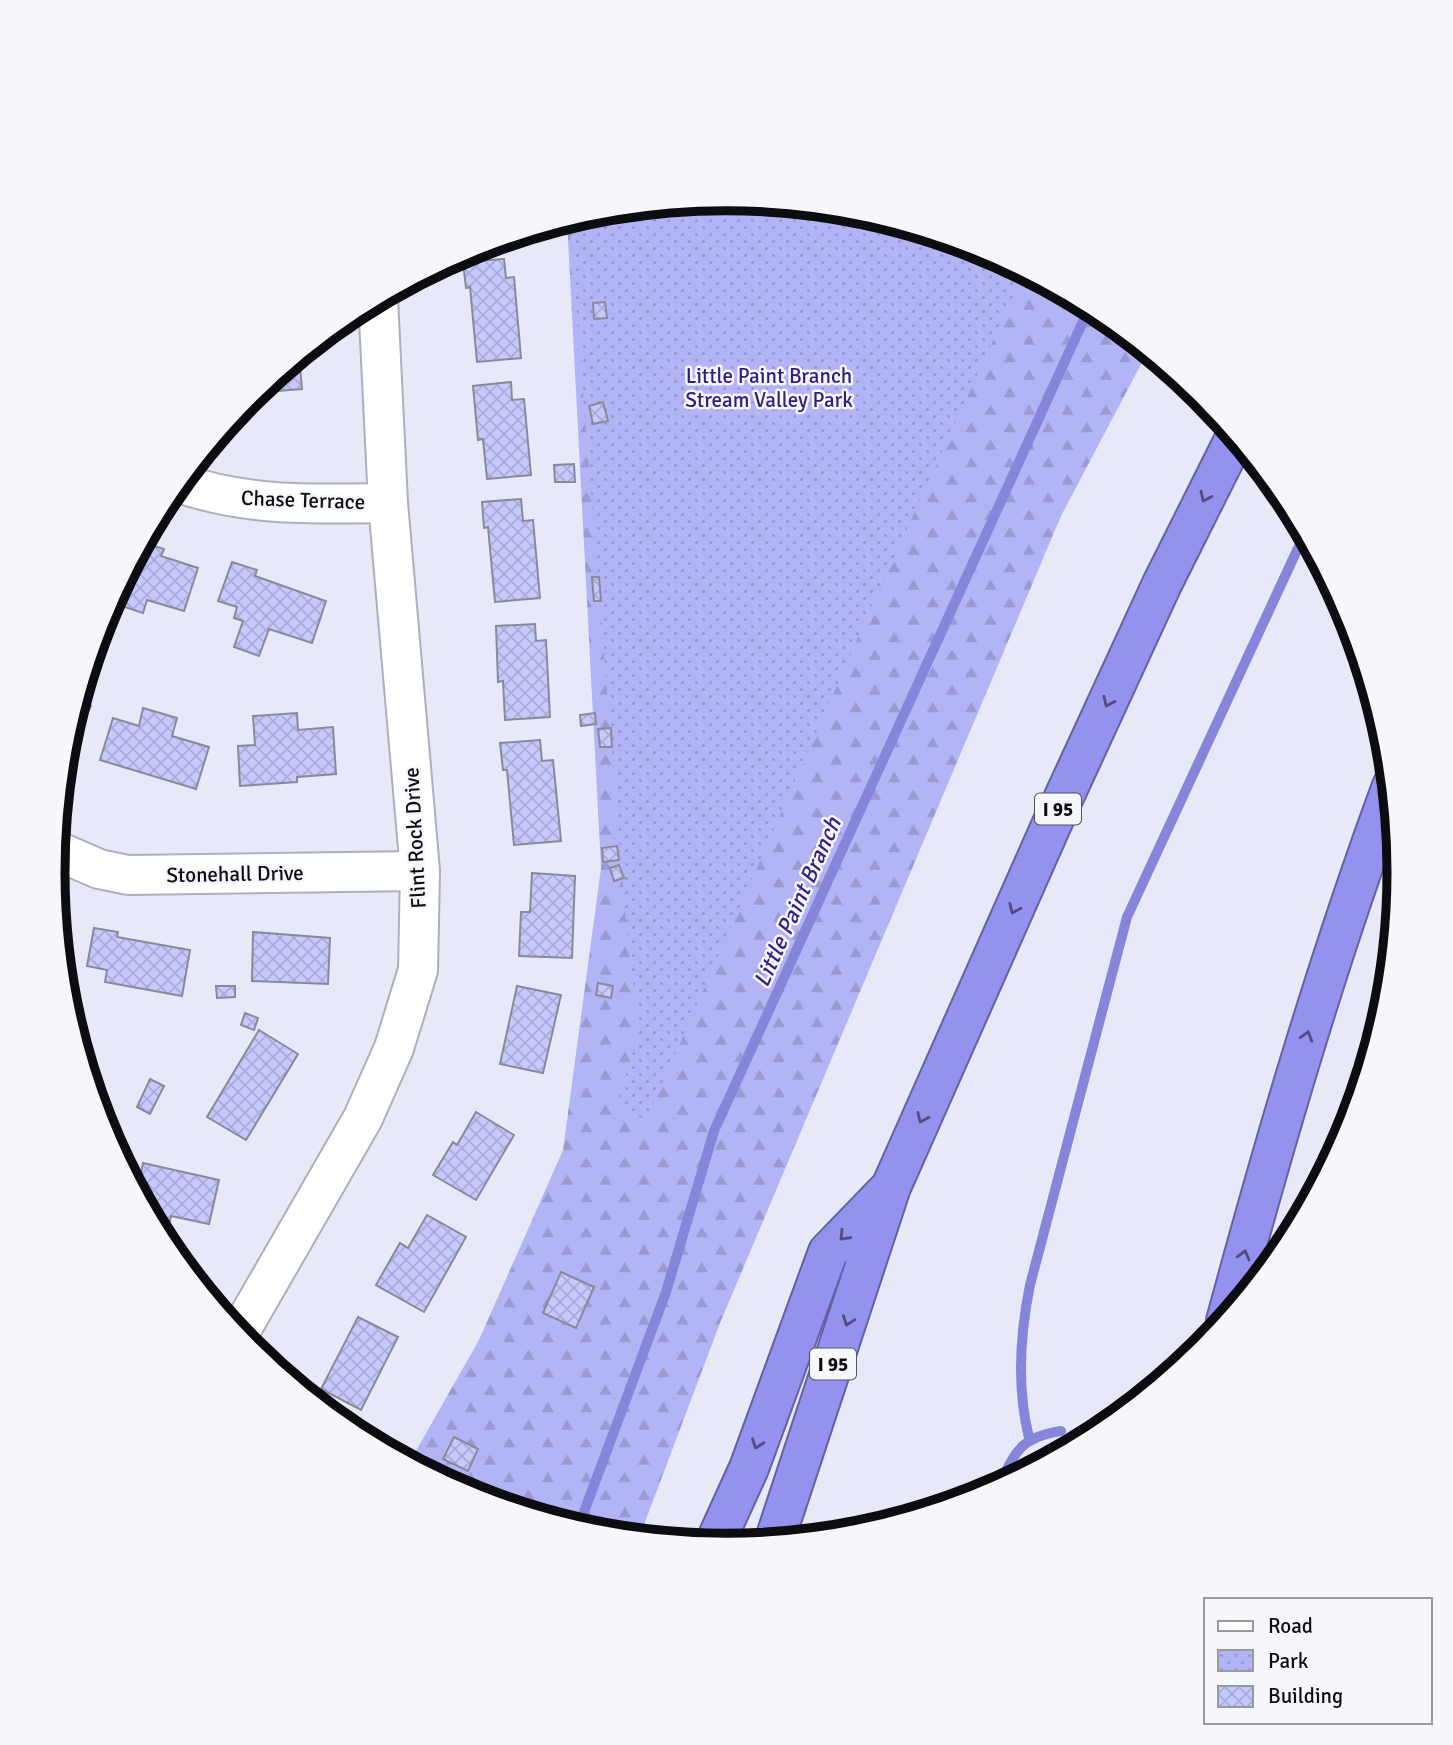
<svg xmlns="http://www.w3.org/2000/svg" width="1453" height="1745" font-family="Signika,sans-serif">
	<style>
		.forest { fill: url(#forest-firs) }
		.park { fill: url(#park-dots) }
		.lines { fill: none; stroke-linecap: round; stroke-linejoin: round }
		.stream { stroke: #8785da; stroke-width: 10 }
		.building { fill: url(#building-cross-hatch); stroke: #898a98; stroke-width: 2 }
		.minor-casing { stroke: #aeafbd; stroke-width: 42 }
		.highway-casing { stroke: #6462a1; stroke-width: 42 }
		.minor { stroke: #fff; stroke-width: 38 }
		.highway { stroke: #9491ef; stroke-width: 38 }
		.oneway { stroke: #504e80 }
		.labels { text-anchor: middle; stroke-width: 5; stroke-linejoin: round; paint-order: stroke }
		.shield { fill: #f6f7fd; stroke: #525258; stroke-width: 2 }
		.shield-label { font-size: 19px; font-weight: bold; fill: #0c0c11 }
		.park-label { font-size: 21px; fill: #311c80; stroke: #f6f7fd }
		.street-label { font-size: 21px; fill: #0c0c11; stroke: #f6f7fd }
		.water-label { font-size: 23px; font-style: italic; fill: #331f83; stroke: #f6f7fd }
		.rim { fill: none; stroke: #0c0c11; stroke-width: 9 }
	</style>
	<defs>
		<pattern id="forest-firs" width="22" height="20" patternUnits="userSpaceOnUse" patternTransform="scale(1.75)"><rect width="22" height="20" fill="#b3b4f6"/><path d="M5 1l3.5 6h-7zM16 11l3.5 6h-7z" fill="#999ad2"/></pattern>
		<pattern id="park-dots" width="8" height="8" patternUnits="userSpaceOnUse" patternTransform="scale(1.75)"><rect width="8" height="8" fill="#b3b4f6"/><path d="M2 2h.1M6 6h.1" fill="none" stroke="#999ad2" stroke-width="1.8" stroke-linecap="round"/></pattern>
		<pattern id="building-cross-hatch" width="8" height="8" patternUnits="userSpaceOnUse" patternTransform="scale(1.75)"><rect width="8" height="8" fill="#c6c8fe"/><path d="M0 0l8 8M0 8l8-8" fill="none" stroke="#a9abd9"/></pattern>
	</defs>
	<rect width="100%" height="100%" fill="#e8e9f8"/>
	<polygon class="forest" points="727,199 858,212 985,250 1101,312 1148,351 1061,516 720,1323 639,1538 595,1533 468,1495 409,1463 479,1340 563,1150 601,868 567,220 595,211"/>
	<polygon class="park" points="727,199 858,212 985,250 1025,271 878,592 646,1121 617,1104 639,1032 627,936 569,220 595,211"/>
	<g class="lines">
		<g class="stream">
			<path d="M1029,1438C1017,1389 1020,1334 1030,1285L1127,917L1305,533"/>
			<path d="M998,1488C1015,1452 1020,1437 1061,1431"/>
			<polyline points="578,1528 666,1292 714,1131 1090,306"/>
		</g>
	</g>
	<g class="building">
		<polygon points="504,259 506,278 514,277 521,358 477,362 470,287 466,288 463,262"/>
		<polygon points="605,302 607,318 594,319 593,303"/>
		<polygon points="299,355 302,389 264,392 264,398 247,400"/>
		<polygon points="511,382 512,400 524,399 531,475 487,479 483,439 478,440 473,386"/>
		<polygon points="603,402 608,421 593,424 589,406"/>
		<polygon points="574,464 575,482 555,482 554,465"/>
		<polygon points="521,499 523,521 533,520 540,598 495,602 488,527 484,528 482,502"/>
		<polygon points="142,542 164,549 161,556 198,568 184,611 147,600 143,613 116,604 119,587"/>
		<polygon points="232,562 257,570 255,576 326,601 312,643 269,629 259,656 234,647 243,621 234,618 237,607 218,601"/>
		<polygon points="592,577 599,577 601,601 594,601"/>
		<polygon points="535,624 536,641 546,640 550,717 505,720 503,681 498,682 496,626"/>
		<polygon points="78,700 91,706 71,747 65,744 66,741"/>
		<polygon points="143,708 177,718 172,736 209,747 196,789 100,760 113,718 139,726"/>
		<polygon points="297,713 298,730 333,727 336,774 297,777 297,782 240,786 238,746 255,745 253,716"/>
		<polygon points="595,713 596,724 581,726 580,715"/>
		<polygon points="611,728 612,747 600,747 598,729"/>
		<polygon points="540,740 542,761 553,760 561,841 514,845 507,770 503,770 500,743"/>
		<polygon points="617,846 619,860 603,862 602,848"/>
		<polygon points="619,865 624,878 614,881 610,868"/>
		<polygon points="532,873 575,876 572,958 519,956 521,912 530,912"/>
		<polygon points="94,928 118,932 117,937 190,950 182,996 105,982 107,970 87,966"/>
		<polygon points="253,932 330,938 328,984 252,981"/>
		<polygon points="598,983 613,986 611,998 596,995"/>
		<polygon points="216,986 235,986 235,997 217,998"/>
		<polygon points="517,986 561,995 543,1073 500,1064"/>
		<polygon points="245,1013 258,1018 254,1030 241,1025"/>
		<polygon points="259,1030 298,1054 246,1140 207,1117"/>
		<polygon points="150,1079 164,1086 150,1114 137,1107"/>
		<polygon points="476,1112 514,1135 476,1200 433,1175 453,1142 457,1145"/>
		<polygon points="143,1163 219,1180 209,1224 171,1216 170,1221 150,1217 137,1192"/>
		<polygon points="427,1215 466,1237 424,1312 376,1285 400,1243 408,1248"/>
		<polygon points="561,1272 594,1287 576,1328 543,1313"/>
		<polygon points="358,1317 398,1337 361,1410 321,1389"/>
		<polygon points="454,1437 478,1449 468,1471 443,1459"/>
		<polygon points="467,1481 481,1488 477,1498 462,1492"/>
	</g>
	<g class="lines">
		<g class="minor-casing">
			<g id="minor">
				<path d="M179,483C249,507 314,504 388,503"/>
				<polyline points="55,850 99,869 128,875 420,871"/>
				<polyline points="238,1335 363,1118 394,1048 418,970 420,871 388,503 378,298"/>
			</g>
		</g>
		<g class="highway-casing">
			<g id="highway">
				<path d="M1226,1321C1275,1140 1327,962 1392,786"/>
				<polyline points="774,1542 891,1187 1058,810 1162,584 1236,436"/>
				<polyline points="714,1545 749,1468 828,1252 887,1191"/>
			</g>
		</g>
		<use href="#minor" class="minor"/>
		<use href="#highway" class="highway"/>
	</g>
	<defs><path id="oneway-chevron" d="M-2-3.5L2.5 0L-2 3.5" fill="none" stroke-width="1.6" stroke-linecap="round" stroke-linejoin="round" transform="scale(1.75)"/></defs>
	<g class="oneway">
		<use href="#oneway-chevron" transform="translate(1205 497) rotate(116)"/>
		<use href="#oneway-chevron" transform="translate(1108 702) rotate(115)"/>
		<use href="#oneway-chevron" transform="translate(1014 909) rotate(114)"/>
		<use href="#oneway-chevron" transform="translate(1307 1036) rotate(-73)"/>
		<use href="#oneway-chevron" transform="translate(922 1118) rotate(114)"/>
		<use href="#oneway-chevron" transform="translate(844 1236) rotate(134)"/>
		<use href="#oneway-chevron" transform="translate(1244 1255) rotate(-75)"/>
		<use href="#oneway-chevron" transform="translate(848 1321) rotate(109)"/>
		<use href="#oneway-chevron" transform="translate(757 1444) rotate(110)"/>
	</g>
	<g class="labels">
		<g class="shield">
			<rect x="1035" y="793.5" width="46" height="31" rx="5"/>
			<rect x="810" y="1348.5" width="46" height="31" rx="5"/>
		</g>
		<g class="shield-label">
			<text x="1058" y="816">I 95</text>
			<text x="833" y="1371">I 95</text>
		</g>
		<g class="park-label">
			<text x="769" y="383">Little Paint Branch<tspan x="769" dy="24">Stream Valley Park</tspan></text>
		</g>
		<g class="street-label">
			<text transform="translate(303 500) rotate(2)" y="7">Chase Terrace</text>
			<text transform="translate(415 838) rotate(-93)" y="7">Flint Rock Drive</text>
			<text transform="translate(235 874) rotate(-1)" y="7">Stonehall Drive</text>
		</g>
		<g class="water-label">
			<text transform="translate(797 902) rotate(-66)" y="8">Little Paint Branch</text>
		</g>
	</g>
	<path d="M0 0H1453V1745H0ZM65 872a661 661 0 1 1 1322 0a661 661 0 1 1-1322 0Z" fill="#f6f7fd" fill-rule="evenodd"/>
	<path class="rim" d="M65 872a661 661 0 1 1 1322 0a661 661 0 1 1-1322 0Z"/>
	<rect x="1204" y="1598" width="228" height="126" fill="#f6f7fd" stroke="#98999f" stroke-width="2"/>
	<rect x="1218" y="1621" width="35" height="10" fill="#ffffff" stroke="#98999f" stroke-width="2"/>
	<text x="1268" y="1633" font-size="21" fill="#0c0c11">Road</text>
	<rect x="1218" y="1650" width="35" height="21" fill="url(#park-dots)" stroke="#98999f" stroke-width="2"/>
	<text x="1268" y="1668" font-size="21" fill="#0c0c11">Park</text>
	<rect x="1218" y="1686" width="35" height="21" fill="url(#building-cross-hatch)" stroke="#98999f" stroke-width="2"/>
	<text x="1268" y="1703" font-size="21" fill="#0c0c11">Building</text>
</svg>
